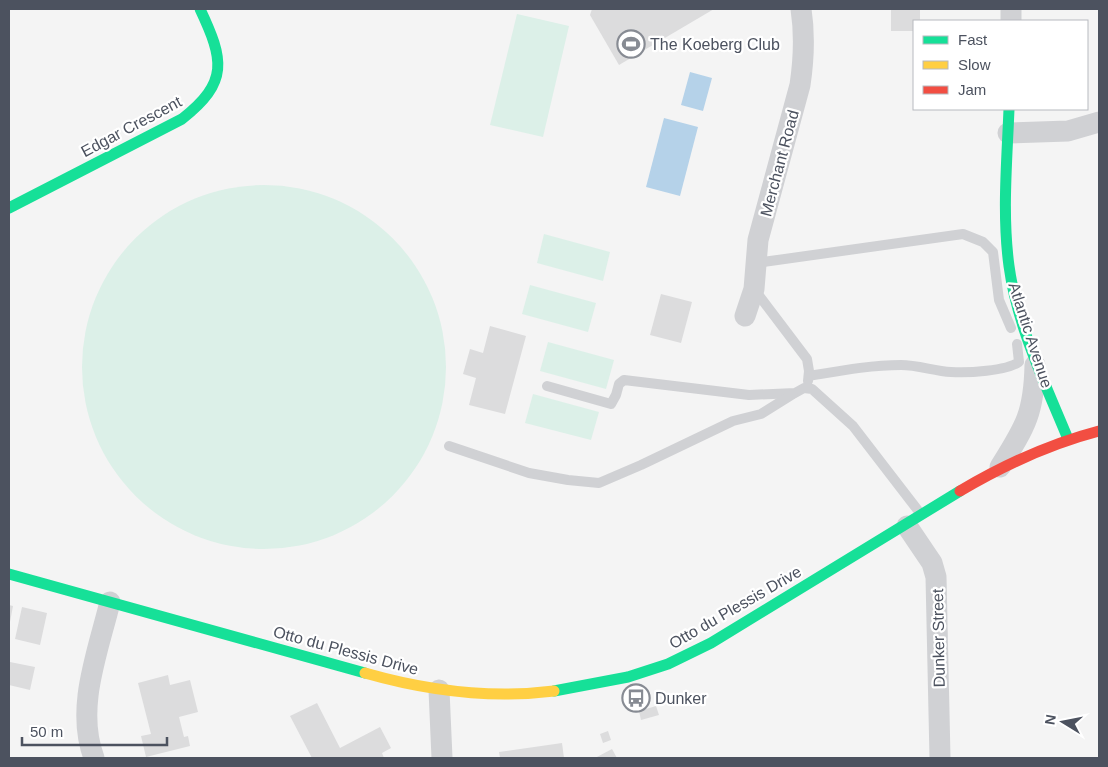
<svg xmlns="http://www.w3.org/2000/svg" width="1108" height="767" font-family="Helvetica,sans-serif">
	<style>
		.green { fill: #dcf0e8 }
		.water { fill: #b5d2e9 }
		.building { fill: #dcdcdd }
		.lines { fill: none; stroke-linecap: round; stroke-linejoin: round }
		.lane { stroke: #d0d1d4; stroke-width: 10 }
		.street { stroke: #d0d1d4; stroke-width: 21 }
		.fast { stroke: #16e098; stroke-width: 11 }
		.slow { stroke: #ffcf43; stroke-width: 11 }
		.jam { stroke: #f24e42; stroke-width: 11 }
		.labels { text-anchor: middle; stroke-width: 4.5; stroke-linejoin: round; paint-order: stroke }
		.poi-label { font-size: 16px; fill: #4c525f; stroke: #fff; text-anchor: start }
		.street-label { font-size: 16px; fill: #4c525f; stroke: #fff }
	</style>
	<rect width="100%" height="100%" fill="#f4f4f4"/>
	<g class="green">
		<polygon points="517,14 569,26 543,137 490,125"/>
		<circle cx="264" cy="367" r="182"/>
		<polygon points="544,234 610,252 603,281 537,263"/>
		<polygon points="530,285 596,303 588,332 522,314"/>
		<polygon points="548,342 614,360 606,389 540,371"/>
		<polygon points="533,394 599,412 591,440 525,423"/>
	</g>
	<g class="water">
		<polygon points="690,72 712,78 703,111 681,105"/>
		<polygon points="664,118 698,127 680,196 646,187"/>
	</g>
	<g class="building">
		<polygon points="592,9 714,9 619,65 590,15"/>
		<polygon points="891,9 920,9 920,21 914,21 914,31 891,31"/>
		<polygon points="661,294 692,302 681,343 650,335"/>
		<polygon points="490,326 526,336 505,414 469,405 476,378 463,374 470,349 483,353"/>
		<polygon points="9,605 13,606 10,622 9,622"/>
		<polygon points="22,607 47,613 40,645 15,639"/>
		<polygon points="10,662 35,667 30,690 9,685"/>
		<polygon points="168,675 170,685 190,680 198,712 179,717 184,737 188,736 190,746 146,757 141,736 151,734 138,683"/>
		<polygon points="317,703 340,748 380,727 391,748 382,753 384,758 312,758 290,716"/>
		<polygon points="656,706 659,715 641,720 639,711"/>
		<polygon points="608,731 611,740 603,743 600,734"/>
		<polygon points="562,743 564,758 500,758 499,752"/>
		<polygon points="612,749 617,758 595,758"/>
	</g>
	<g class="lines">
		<g class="lane">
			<polyline points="756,263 963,234 983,242 993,252 999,300 1011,328"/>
			<polyline points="754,289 807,359 809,371 808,381"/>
			<path d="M809,376C839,371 870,365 901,365C918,365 934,371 951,372C968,373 1006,371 1019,362L1017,344"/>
			<polyline points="547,386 611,404 616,395 619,384 624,380 749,395 795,393 804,388 812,389 853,426 920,513"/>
			<polyline points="449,446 529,473 568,480 599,483 641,465 733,421 761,414 793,394"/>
		</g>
		<g class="street">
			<polyline points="1011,21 1011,9"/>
			<polyline points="1008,133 1068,131 1099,122"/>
			<path d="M745,316L754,289L758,240L800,85C804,58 805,35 801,9"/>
			<path d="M1000,467C1025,427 1034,414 1035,365"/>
			<polyline points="907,526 932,563 936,577 940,758"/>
			<polyline points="439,690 442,758"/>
			<path d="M94,758C75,708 98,652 110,602"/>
		</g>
		<g class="fast">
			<path d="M1009,109C1007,161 1002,214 1009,266C1017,326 1045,383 1068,439"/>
			<path d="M9,208L182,119C229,82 224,60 200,9"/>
			<polyline points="9,574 365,673"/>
			<polyline points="554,691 628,677 668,664 711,643 960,491"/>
		</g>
		<path class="slow" d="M365,673C428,691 490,699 554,691"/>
		<path class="jam" d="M960,491C1004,465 1049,444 1099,431"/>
	</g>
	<defs>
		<g id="stadium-ring" transform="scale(1.4375)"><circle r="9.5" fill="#fff" stroke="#878b93" stroke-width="1.5"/><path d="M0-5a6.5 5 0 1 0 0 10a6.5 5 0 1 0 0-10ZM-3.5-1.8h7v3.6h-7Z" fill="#878b93"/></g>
		<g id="bus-ring" transform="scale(1.4375)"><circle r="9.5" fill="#fff" stroke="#878b93" stroke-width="1.5"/><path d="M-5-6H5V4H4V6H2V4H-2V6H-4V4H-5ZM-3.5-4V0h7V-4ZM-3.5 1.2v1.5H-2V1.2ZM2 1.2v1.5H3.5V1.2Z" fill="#878b93"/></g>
	</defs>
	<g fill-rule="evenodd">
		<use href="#stadium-ring" x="631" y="44"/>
		<use href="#bus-ring" x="636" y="698"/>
	</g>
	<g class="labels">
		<g class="poi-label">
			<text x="650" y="50">The Koeberg Club</text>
			<text x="655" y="704">Dunker</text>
		</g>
		<g class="street-label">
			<text transform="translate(131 126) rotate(-28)" y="6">Edgar Crescent</text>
			<text transform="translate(779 163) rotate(-75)" y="6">Merchant Road</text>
			<text transform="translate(1031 335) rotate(72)" y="6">Atlantic Avenue</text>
			<text transform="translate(735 607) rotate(-30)" y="6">Otto du Plessis Drive</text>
			<text transform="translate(938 638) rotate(-91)" y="6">Dunker Street</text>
			<text transform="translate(346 650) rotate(15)" y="6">Otto du Plessis Drive</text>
		</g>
	</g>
	<rect width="1108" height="767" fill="none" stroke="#4c525f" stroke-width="20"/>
	<rect x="913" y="20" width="175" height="90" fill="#ffffff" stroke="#b7babf"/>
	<rect x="923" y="36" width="25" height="8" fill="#16e098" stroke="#b7babf"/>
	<text x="958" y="45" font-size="15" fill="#4c525f">Fast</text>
	<rect x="923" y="61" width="25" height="8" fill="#ffcf43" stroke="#b7babf"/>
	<text x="958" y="70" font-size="15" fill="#4c525f">Slow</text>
	<rect x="923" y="86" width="25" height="8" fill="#f24e42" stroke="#b7babf"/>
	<text x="958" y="95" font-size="15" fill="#4c525f">Jam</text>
	<g transform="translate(1063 722) rotate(280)" stroke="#ffffff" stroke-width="4" paint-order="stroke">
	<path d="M0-4L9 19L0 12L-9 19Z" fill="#4c525f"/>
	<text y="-8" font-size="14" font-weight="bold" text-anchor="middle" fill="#4c525f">N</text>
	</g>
	<path d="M22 737v8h145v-8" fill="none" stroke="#4c525f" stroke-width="2.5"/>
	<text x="30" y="737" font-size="15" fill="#4c525f" stroke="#ffffff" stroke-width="4" paint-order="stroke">50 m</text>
</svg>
